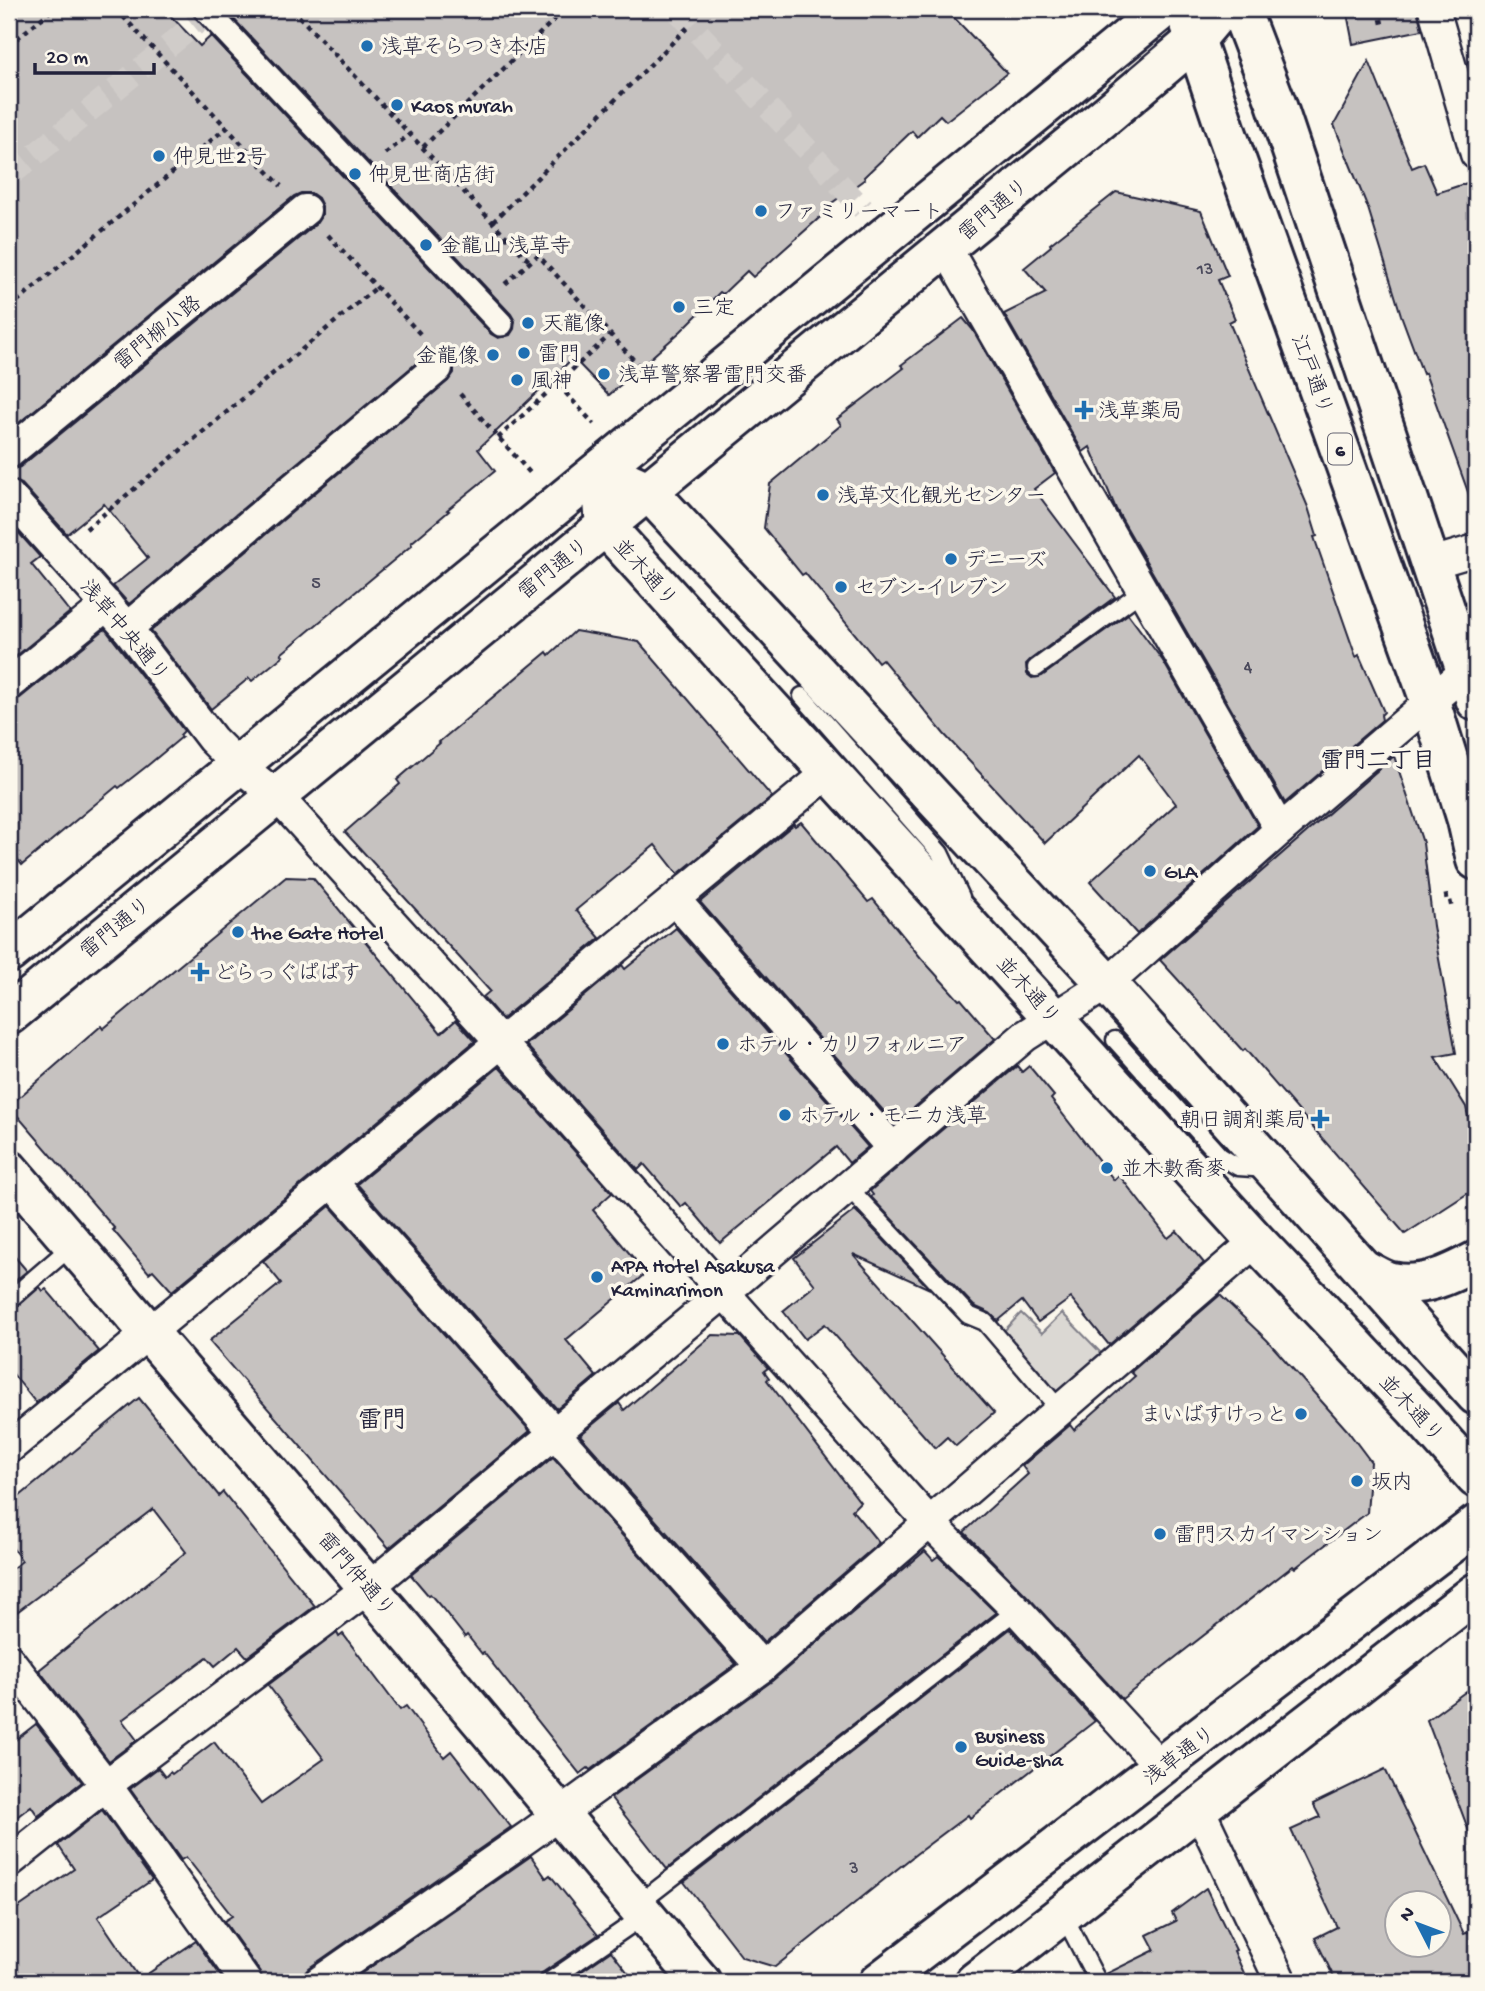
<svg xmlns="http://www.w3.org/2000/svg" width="1485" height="1991" font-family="'Gochi Hand','Klee One',sans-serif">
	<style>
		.green { fill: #dbd8d3; stroke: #7e7d87; stroke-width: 2 }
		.building { fill: #c6c2c0; stroke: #22223b; stroke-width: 2; fill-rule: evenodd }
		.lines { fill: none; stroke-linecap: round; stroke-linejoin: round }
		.pedestrian-tunnel { stroke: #d0ccc9; stroke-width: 23; stroke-dasharray: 23 11; stroke-linecap: butt }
		.service-casing { stroke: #22223b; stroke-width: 21 }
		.pedestrian-casing { stroke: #22223b; stroke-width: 28 }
		.minor-casing { stroke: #22223b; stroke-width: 35 }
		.tertiary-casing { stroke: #22223b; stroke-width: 44 }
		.secondary-casing { stroke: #22223b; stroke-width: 44 }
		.trunk-casing { stroke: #22223b; stroke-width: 44 }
		.path { stroke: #22223b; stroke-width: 4.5; stroke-dasharray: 5 5; stroke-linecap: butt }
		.service { stroke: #fbf7ec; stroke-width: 16 }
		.pedestrian { stroke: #fbf7ec; stroke-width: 23 }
		.minor { stroke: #fbf7ec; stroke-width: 30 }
		.tertiary { stroke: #fbf7ec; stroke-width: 38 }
		.secondary { stroke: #fbf7ec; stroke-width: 38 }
		.trunk { stroke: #fbf7ec; stroke-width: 38 }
		.poi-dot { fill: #1f6fb2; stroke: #fbf7ec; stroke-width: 2.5 }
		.labels { text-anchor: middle; stroke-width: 7; stroke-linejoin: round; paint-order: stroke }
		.number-label { font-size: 18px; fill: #4b4a5c }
		.shield { fill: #fbf7ec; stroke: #636270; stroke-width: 2 }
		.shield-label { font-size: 19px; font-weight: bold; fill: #22223b }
		.poi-label { font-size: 21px; fill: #22223b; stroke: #fbf7ec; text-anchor: start }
		.street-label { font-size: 21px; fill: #22223b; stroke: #fbf7ec }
		.neighbourhood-label { font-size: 23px; font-weight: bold; fill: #22223b; stroke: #fbf7ec }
		.quarter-label { font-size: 24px; font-weight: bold; fill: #22223b; stroke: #fbf7ec }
	</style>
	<rect width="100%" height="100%" fill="#fbf7ec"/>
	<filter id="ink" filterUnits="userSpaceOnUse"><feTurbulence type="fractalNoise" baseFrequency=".0143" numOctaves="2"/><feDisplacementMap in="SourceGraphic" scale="14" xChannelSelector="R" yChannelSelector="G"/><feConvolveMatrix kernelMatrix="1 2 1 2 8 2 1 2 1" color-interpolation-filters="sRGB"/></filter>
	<g filter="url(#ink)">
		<polygon class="green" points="1021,1313 1042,1333 1062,1313 1101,1353 1056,1395 1002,1333"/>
		<g class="building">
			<polygon points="9,9 164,9 200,46 211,36 491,334 498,338 510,335 514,329 515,321 511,314 231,16 239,9 946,9 1007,73 946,121 940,115 917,137 912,131 864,177 865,179 825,208 827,211 753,277 747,271 723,294 720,292 681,331 609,395 573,358 478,449 495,471 447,510 449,511 411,543 412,545 281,654 283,656 252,681 249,678 211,709 151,631 448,381 454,373 454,364 450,356 442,351 433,351 426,355 129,604 113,586 148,558 104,504 67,534 22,484 9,479 9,470 20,467 316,224 322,215 322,206 318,198 311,193 301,193 294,196 9,431"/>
			<polygon points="1366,9 1417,9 1422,30 1353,44 1347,13"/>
			<polygon points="1369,61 1412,168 1424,163 1437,193 1476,180 1476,503 1472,503 1425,373 1423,374 1401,315 1368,208 1334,125"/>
			<polygon points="1116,192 1201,211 1228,276 1218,280 1235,319 1229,322 1308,507 1317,536 1314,537 1356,657 1359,655 1384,712 1381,715 1382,720 1285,803 1116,509 1090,447 1083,452 1004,314 1046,293 1024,268 1051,246 1050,244"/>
			<polygon points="963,318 973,330 1055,473 1034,489 1115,597 1030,660 1026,664 1027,674 1032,678 1042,676 1128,614 1163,661 1258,826 1137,934 1090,882 1176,804 1139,755 1045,843 944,734 882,659 878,662 805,573 802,575 764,528 770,484 841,425 837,419 904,368 901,365"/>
			<polygon points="9,522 40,557 31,564 70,612 9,662"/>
			<polygon points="105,629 184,731 180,735 182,737 147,766 119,788 117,786 22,865 9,849 9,701 20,698"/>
			<polygon points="575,631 639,642 772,797 678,874 655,845 576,910 600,938 502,1019 483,997 490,991 345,832 400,784 397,780 440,743 439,742 547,652 549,655"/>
			<polygon points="1394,756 1423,843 1433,926 1456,1053 1435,1057 1466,1107 1476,1155 1476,1188 1405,1234 1245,1049 1243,1051 1160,960"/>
			<polygon points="801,822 868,902 873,899 921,958 959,1000 961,999 995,1039 895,1124 700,902 794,824 795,826"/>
			<polygon points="286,877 313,878 441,1033 456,1020 475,1041 172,1291 153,1270 149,1273 113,1230 115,1229 15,1113 16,1100 101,1026 103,1029"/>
			<polygon points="676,928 868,1147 849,1163 836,1147 720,1243 686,1203 681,1207 644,1164 638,1170 526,1045 622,965 625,969"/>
			<polygon points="1017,1066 1022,1072 1029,1066 1054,1096 1051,1099 1114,1180 1119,1175 1168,1238 1177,1231 1204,1263 1109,1345 1071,1298 1038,1322 1022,1301 998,1321 990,1313 974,1306 871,1197 873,1195 870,1191"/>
			<polygon points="499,1067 612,1193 593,1210 646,1273 566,1340 596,1376 557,1409 357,1184"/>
			<polygon points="330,1206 530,1431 389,1548 209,1341 281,1283 263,1261"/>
			<polygon points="855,1210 930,1289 853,1254 994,1413 956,1446 947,1437 935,1448 825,1324 805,1339 783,1311 815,1285 794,1258"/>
			<polygon points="9,1250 27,1271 9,1286"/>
			<polygon points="40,1287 43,1291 46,1289 99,1351 36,1403 9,1369 9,1310 16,1308"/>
			<polygon points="1220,1295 1267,1340 1347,1430 1371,1462 1367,1513 1295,1568 1293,1566 1122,1699 1029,1598 964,1532 1028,1474 1022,1466 1070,1425 1074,1430 1135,1376 1131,1372"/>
			<polygon points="712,1335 740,1336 768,1368 764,1371 769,1378 767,1380 860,1502 852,1510 879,1543 764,1642 580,1435 619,1403 624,1410"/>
			<polygon points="139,1398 219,1496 223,1492 315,1606 247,1657 238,1647 215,1666 207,1657 122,1720 137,1740 109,1761 39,1670 186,1552 153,1509 9,1618 9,1571 22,1561 9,1543 9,1505"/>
			<polygon points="553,1457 736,1664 590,1770 588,1768 580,1774 484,1653 482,1654 467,1635 465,1637 442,1608 430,1594 428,1595 411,1575"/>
			<polygon points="925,1551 933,1560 938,1556 996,1613 667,1869 611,1798 772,1681"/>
			<polygon points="1010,1629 1095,1721 970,1818 968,1815 916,1854 775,1967 742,1957 684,1882"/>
			<polygon points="337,1633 339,1637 343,1634 400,1710 406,1706 444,1757 451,1751 511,1827 309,1968 304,1974 302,1982 263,1982 260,1972 224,1921 232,1916 186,1857 181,1860 130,1789 158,1768 165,1777 170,1772 172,1774 214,1742 261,1804 324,1759 268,1685"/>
			<polygon points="1476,1684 1476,1841 1473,1842 1427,1720"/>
			<polygon points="36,1724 82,1782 38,1816 31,1806 9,1823 9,1745"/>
			<path d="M1385,1769L1464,1934L1476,1929V1982H1336L1315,1938L1337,1927L1291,1830L1320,1817L1313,1804ZM1397,1903H1439V1945H1397Z"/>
			<polygon points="102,1810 152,1880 98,1917 140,1979 196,1941 225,1982 9,1982 9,1914 74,1869 58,1845"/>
			<polygon points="531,1856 546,1878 550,1875 598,1935 542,1973 538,1982 349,1982"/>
			<polygon points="1206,1888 1236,1950 1234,1951 1248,1982 1108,1982 1106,1974 1155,1950 1147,1935 1176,1921 1172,1913"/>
			<polygon points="611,1951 635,1982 566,1982"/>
		</g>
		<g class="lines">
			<g class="pedestrian-tunnel">
				<polyline points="676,9 863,209"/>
				<polyline points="9,176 214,9"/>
			</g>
			<g class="service-casing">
				<g id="service">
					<polyline points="1036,668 1142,591"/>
					<polyline points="802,696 940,853 961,897"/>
					<polyline points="1115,1040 1220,1156 1238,1167 1268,1169"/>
					<polyline points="848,1187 968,1315 985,1322 1060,1410"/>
					<polyline points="9,1300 73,1245"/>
					<polyline points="637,1905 1017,1610"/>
					<polyline points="1063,1914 1098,1982"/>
					<polyline points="548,1982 645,1915"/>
				</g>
			</g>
			<g class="pedestrian-casing">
				<polyline id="pedestrian" points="205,9 501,324"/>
			</g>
			<g class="minor-casing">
				<g id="minor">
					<polyline points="1434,9 1476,154"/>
					<polyline points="946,248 1280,830"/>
					<polyline points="9,453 305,210"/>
					<polyline points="9,496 127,628 212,739 238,765 276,795 501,1043 929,1522 1017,1610 1162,1768"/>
					<polyline points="1432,563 1476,550"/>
					<polyline points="127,628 437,368"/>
					<polyline points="9,684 107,605"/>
					<polyline points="675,900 893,1149"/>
					<polyline points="332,1182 762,1667"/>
					<polyline points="9,1448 828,773"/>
					<polyline points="9,1660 106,1785 246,1982"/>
					<polyline points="1199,1809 1281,1982"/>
					<polyline points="9,1862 106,1785 368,1588 725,1292 1025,1036 1107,984 1280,830 1467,670"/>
					<polyline points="319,1982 529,1836 762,1667 1256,1241"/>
				</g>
			</g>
			<g class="tertiary-casing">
				<g id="tertiary">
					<polyline points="626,481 648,491 1107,984 1476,1395"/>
					<polyline points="603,500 605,526 1256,1241 1415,1409 1476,1478"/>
					<polyline points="9,953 1163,9"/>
					<polyline points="9,1015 1109,113 1195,40 1221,9"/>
					<polyline points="9,1170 391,1614 701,1982"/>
					<path d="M1367,1271C1375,1275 1384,1281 1392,1282C1422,1289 1451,1274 1476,1261"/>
				</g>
			</g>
			<g class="secondary-casing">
				<g id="secondary">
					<polyline points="879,1982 1476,1525"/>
					<polyline points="975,1982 1476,1593"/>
				</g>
			</g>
			<g class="trunk-casing">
				<g id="trunk">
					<polyline points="1185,9 1227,134 1430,701 1467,820 1476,860"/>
					<polyline points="1240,9 1276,103 1476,701"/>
				</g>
			</g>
			<g class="path">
				<polyline points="116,9 281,186"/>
				<polyline points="292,9 530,262"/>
				<polyline points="1379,9 1382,24"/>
				<polyline points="9,45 53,9"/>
				<polyline points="423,147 565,9"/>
				<polyline points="385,154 410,134"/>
				<polyline points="493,222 691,24"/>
				<polyline points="328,235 423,337"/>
				<polyline points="505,284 538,255 651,379"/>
				<polyline points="9,308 226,128"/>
				<polyline points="552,378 594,424"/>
				<polyline points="460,394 531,474"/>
				<polyline points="498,438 610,335"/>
				<polyline points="86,529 377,287"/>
				<polyline points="1444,897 1449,896 1452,909"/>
			</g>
			<use href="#service" class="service"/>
			<use href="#pedestrian" class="pedestrian"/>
			<use href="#minor" class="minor"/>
			<use href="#tertiary" class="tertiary"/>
			<use href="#secondary" class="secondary"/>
			<use href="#trunk" class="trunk"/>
		</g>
	</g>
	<g class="poi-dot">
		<circle cx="367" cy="46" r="7"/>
		<circle cx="397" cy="105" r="7"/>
		<circle cx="159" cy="156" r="7"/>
		<circle cx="355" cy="174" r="7"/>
		<circle cx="761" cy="211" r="7"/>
		<circle cx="426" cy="245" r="7"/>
		<circle cx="679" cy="307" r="7"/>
		<circle cx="528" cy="323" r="7"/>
		<circle cx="524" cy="353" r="7"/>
		<circle cx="493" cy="355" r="7"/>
		<circle cx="604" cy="374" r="7"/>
		<circle cx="517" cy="380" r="7"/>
		<path d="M1080.5 399.5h7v7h7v7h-7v7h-7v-7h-7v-7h7z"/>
		<circle cx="823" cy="495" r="7"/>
		<circle cx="951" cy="559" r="7"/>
		<circle cx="841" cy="587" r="7"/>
		<circle cx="1150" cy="871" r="7"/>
		<circle cx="238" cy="932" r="7"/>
		<path d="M196.5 961.5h7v7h7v7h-7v7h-7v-7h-7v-7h7z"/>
		<circle cx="723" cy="1044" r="7"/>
		<circle cx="785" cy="1115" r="7"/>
		<path d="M1316.5 1108.5h7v7h7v7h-7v7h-7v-7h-7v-7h7z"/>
		<circle cx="1107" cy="1168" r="7"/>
		<circle cx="597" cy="1277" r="7"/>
		<circle cx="1301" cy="1414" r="7"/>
		<circle cx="1357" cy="1481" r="7"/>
		<circle cx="1160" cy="1534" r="7"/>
		<circle cx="961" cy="1747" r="7"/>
	</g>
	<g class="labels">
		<g class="number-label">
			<text x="1205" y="274">13</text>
			<text x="316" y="588">5</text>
			<text x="1248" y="672">4</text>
			<text x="854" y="1873">3</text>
		</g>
		<rect class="shield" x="1328" y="433.5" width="24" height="31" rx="5"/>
		<g class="shield-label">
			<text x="1340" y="456">6</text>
		</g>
		<g class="poi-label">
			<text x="381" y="53">浅草そらつき本店</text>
			<text x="411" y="112">Kaos murah</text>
			<text x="173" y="163">仲見世2号</text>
			<text x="369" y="181">仲見世商店街</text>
			<text x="775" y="218">ファミリーマート</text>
			<text x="440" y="252">金龍山 浅草寺</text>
			<text x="693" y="314">三定</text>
			<text x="542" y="330">天龍像</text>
			<text x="538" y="360">雷門</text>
			<text x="479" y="362" text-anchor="end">金龍像</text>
			<text x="618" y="381">浅草警察署雷門交番</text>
			<text x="531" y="387">風神</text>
			<text x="1098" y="417">浅草薬局</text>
			<text x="837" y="502">浅草文化観光センター</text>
			<text x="965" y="566">デニーズ</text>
			<text x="855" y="594">セブン-イレブン</text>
			<text x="1164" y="878">GLA</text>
			<text x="252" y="939">the Gate Hotel</text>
			<text x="214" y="979">どらっぐぱぱす</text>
			<text x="737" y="1051">ホテル・カリフォルニア</text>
			<text x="799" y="1122">ホテル・モニカ浅草</text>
			<text x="1306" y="1126" text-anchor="end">朝日調剤薬局</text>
			<text x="1121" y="1175">並木數喬麥</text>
			<text x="611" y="1272">APA Hotel Asakusa<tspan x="611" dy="24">Kaminarimon</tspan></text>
			<text x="1287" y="1421" text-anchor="end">まいばすけっと</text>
			<text x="1371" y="1488">坂内</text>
			<text x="1174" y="1541">雷門スカイマンション</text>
			<text x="975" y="1742">Business<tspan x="975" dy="24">Guide-sha</tspan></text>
		</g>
		<g class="street-label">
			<text transform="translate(993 209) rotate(-40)" y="7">雷門通り</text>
			<text transform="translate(157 332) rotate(-39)" y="7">雷門柳小路</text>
			<text transform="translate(1313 374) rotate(70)" y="7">江戸通り</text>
			<text transform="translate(553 568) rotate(-39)" y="7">雷門通り</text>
			<text transform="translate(646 572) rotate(48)" y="7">並木通り</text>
			<text transform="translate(125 630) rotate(50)" y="7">浅草中央通り</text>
			<text transform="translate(115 927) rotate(-39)" y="7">雷門通り</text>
			<text transform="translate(1029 990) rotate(48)" y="7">並木通り</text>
			<text transform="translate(1412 1408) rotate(47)" y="7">並木通り</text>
			<text transform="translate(357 1574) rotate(49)" y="7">雷門仲通り</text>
			<text transform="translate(1179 1755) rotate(-37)" y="7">浅草通り</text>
		</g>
		<g class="neighbourhood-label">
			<text x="1378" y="767">雷門二丁目</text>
		</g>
		<g class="quarter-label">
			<text x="382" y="1427">雷門</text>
		</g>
	</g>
	<rect width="1485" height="1991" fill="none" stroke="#fbf7ec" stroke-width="35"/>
	<rect x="18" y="18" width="1450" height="1956" fill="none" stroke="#22223b" stroke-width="2.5" filter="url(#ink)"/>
	<g transform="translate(1418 1924) rotate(312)"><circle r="33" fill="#fbf7ec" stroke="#a4a2a5" stroke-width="2"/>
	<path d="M0-5L12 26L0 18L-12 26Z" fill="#1f6fb2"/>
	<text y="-10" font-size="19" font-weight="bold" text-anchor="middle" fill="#22223b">N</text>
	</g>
	<path d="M35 63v10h119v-10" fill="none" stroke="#22223b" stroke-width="3.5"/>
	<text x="46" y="63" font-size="21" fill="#22223b" stroke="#fbf7ec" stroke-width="5" paint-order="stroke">20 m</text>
</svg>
